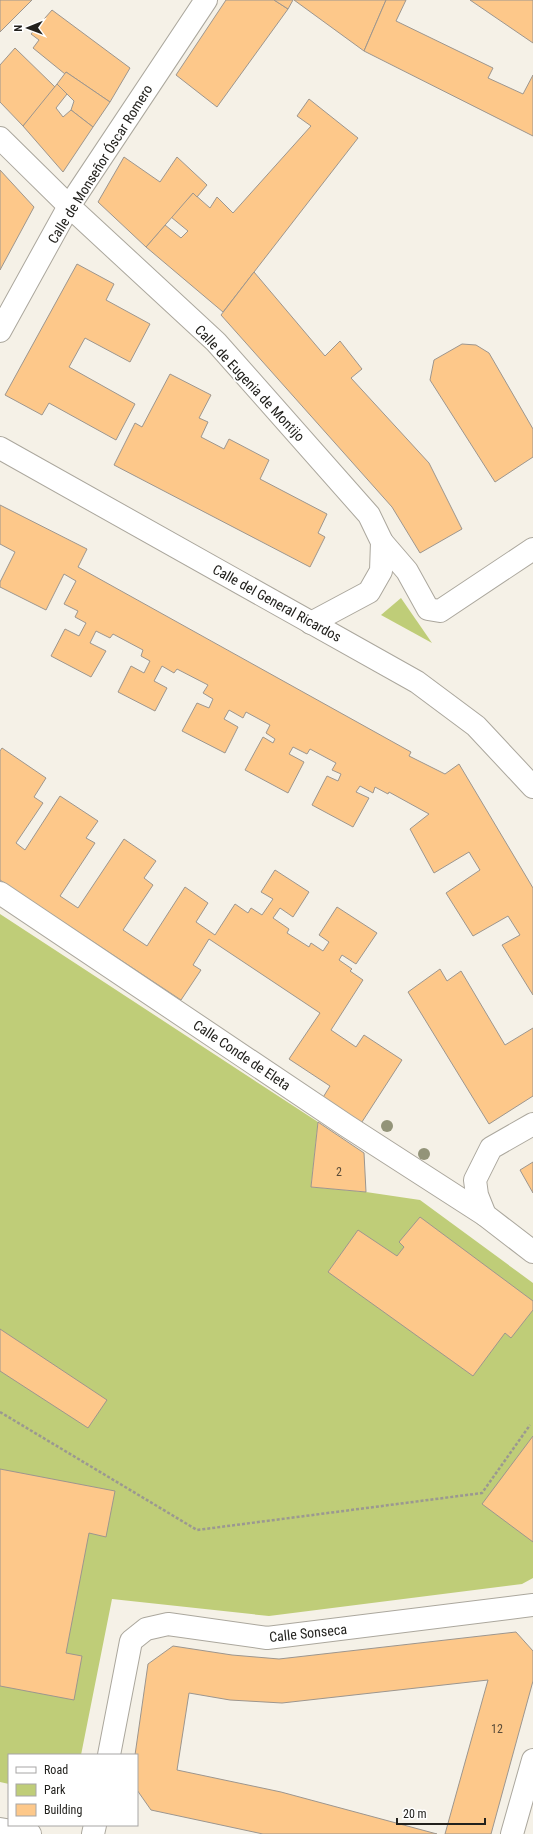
<svg xmlns="http://www.w3.org/2000/svg" width="533" height="1834" font-family="'Roboto Condensed',sans-serif">
	<style>
		.green { fill: #bfcd78 }
		.building { fill: #fdc88a; stroke: #9d968e }
		.lines { fill: none; stroke-linecap: round; stroke-linejoin: round }
		.minor-casing { stroke: #aba79d; stroke-width: 24 }
		.major-casing { stroke: #aba79d; stroke-width: 24 }
		.path { stroke: #9b9891; stroke-width: 2.5; stroke-dasharray: 3 2; stroke-linecap: butt }
		.minor { stroke: #fff; stroke-width: 22 }
		.major { stroke: #fff; stroke-width: 22 }
		.tree { fill: #939479 }
		.labels { text-anchor: middle; stroke-width: 4; stroke-linejoin: round; paint-order: stroke }
		.number-label { font-size: 12px; fill: #594b38 }
		.street-label { font-size: 14px; fill: #22211d; stroke: #fff }
	</style>
	<rect width="100%" height="100%" fill="#f5f1e7"/>
	<g class="green">
		<polygon points="401,598 432,643 381,615"/>
		<polygon points="0,914 318,1122 311,1187 366,1192 420,1200 533,1283 533,1578 522,1584 269,1616 112,1599 81,1755 9,1755 9,1784 0,1782"/>
	</g>
	<g class="building">
		<polygon points="0,0 32,0 0,32"/>
		<polygon points="226,0 274,0 288,9 217,107 176,75"/>
		<polygon points="274,0 293,0 288,9"/>
		<polygon points="294,0 386,0 364,51"/>
		<polygon points="386,0 406,0 396,21 493,68 488,78 523,94 533,75 533,136 364,51"/>
		<polygon points="470,0 533,0 533,43"/>
		<polygon points="52,10 130,68 110,102 66,72 65,74 33,48 39,40 31,34"/>
		<polygon points="15,48 56,88 23,126 0,102 0,65"/>
		<polygon points="66,72 110,102 93,127 71,110 74,101 57,84"/>
		<polygon points="57,84 67,94 56,108 63,117 71,110 93,127 63,172 23,126"/>
		<polygon points="309,99 358,138 223,312 146,247 165,225 181,238 188,231 171,217 193,193 210,208 217,197 233,213 311,126 297,116"/>
		<polygon points="124,157 160,182 177,157 207,185 197,197 193,193 146,247 98,202"/>
		<polygon points="0,170 34,207 0,270"/>
		<polygon points="77,264 114,284 106,300 150,324 130,362 85,338 69,367 135,404 116,440 49,403 42,415 5,395"/>
		<polygon points="254,272 325,356 340,341 362,369 351,378 429,463 462,529 420,553 392,507 221,315"/>
		<polygon points="462,344 476,345 489,353 533,429 533,457 495,482 430,380 434,360"/>
		<polygon points="170,374 211,395 199,418 208,422 201,437 224,449 229,439 269,460 260,479 327,514 318,533 325,537 310,567 114,465 135,423 142,427"/>
		<polygon points="0,505 87,549 78,567 411,752 409,756 445,774 459,764 533,888 533,995 502,945 520,935 508,916 473,936 446,893 480,870 469,852 434,873 410,829 429,814 389,792 388,794 375,787 373,793 360,786 356,792 369,798 353,827 312,805 327,776 338,781 341,774 332,770 336,763 310,749 307,754 293,747 289,754 304,762 288,793 245,770 263,737 273,743 275,739 266,733 270,725 246,712 243,718 229,710 224,719 238,727 225,753 182,731 197,703 209,708 213,699 203,693 208,685 177,669 174,673 162,666 154,681 167,688 155,711 118,692 131,666 144,673 150,661 141,656 143,650 113,634 110,638 96,631 90,643 106,651 91,677 51,656 65,629 79,636 86,623 75,617 78,611 64,604 76,581 64,574 46,610 0,587 0,582 15,552 0,544"/>
		<polygon points="2,748 46,778 34,797 43,803 16,843 25,850 60,796 98,821 86,838 95,843 60,896 78,908 124,839 156,861 144,878 153,885 123,930 147,946 185,887 208,903 196,922 215,935 235,904 248,913 251,908 262,915 273,899 261,892 275,870 309,892 293,917 280,908 273,918 289,929 287,933 309,947 311,943 323,951 329,942 319,935 337,907 377,933 356,964 342,955 339,960 352,969 350,971 363,980 331,1030 356,1047 364,1035 402,1060 360,1125 322,1099 330,1086 289,1059 320,1013 209,939 193,965 201,970 181,1000 0,880 0,751"/>
		<polygon points="440,969 447,981 461,971 505,1045 533,1028 533,1096 489,1124 408,992"/>
		<polygon points="318,1122 364,1153 366,1192 311,1187"/>
		<polygon points="533,1162 533,1193 520,1170"/>
		<polygon points="420,1217 533,1301 533,1310 511,1338 505,1333 473,1376 328,1272 358,1230 397,1256 404,1247 399,1242"/>
		<polygon points="0,1329 107,1400 88,1428 0,1371"/>
		<polygon points="533,1436 533,1542 482,1504"/>
		<polygon points="0,1469 115,1491 106,1537 89,1533 66,1653 82,1656 74,1700 0,1686"/>
		<polygon points="516,1632 533,1651 533,1681 491,1834 445,1834 488,1680 282,1703 230,1700 189,1693 177,1770 281,1792 437,1834 263,1834 151,1810 137,1790 137,1755 135,1755 148,1664 173,1646 232,1655 279,1659"/>
	</g>
	<g class="lines">
		<g class="minor-casing">
			<g id="minor">
				<polyline points="0,138 69,206 216,342 369,515 382,542 381,571 369,592 311,623"/>
				<polyline points="0,331 69,206 206,0"/>
				<polyline points="382,542 407,571 428,609 440,611 533,549"/>
				<polyline points="0,893 347,1126 485,1215"/>
				<polyline points="533,1124 491,1148 475,1180 477,1195 485,1215 533,1252"/>
				<polyline points="109,1755 131,1641 146,1629 168,1624 267,1638 533,1605"/>
				<polyline points="0,1829 30,1834"/>
				<polyline points="93,1834 95,1825"/>
				<polyline points="512,1834 533,1760"/>
			</g>
		</g>
		<g class="major-casing">
			<polyline id="major" points="0,448 417,682 476,726 533,787"/>
		</g>
		<polyline class="path" points="0,1412 197,1530 482,1493 530,1425"/>
		<use href="#minor" class="minor"/>
		<use href="#major" class="major"/>
	</g>
	<g class="tree">
		<circle cx="387" cy="1126" r="6"/>
		<circle cx="424" cy="1154" r="6"/>
	</g>
	<g class="labels">
		<g class="number-label">
			<text x="339" y="1176">2</text>
			<text x="497" y="1733">12</text>
		</g>
		<g class="street-label">
			<text transform="translate(100 164) rotate(-58)" y="5">Calle de Monseñor Óscar Romero</text>
			<text transform="translate(250 383) rotate(47)" y="5">Calle de Eugenia de Montijo</text>
			<text transform="translate(277 603) rotate(29)" y="5">Calle del General Ricardos</text>
			<text transform="translate(242 1055) rotate(34)" y="5">Calle Conde de Eleta</text>
			<text transform="translate(308 1633) rotate(-6)" y="5">Calle Sonseca</text>
		</g>
	</g>
	<rect x="8" y="1754" width="130" height="72" fill="#ffffff" stroke="#a7a6a5"/>
	<rect x="16" y="1767" width="20" height="6" fill="#ffffff" stroke="#a7a6a5"/>
	<text x="44" y="1774" font-size="12" fill="#22211d">Road</text>
	<rect x="16" y="1784" width="20" height="12" fill="#bfcd78" stroke="#a7a6a5"/>
	<text x="44" y="1794" font-size="12" fill="#22211d">Park</text>
	<rect x="16" y="1804" width="20" height="12" fill="#fdc88a" stroke="#a7a6a5"/>
	<text x="44" y="1814" font-size="12" fill="#22211d">Building</text>
	<g transform="translate(28 28) rotate(269)" stroke="#ffffff" stroke-width="3" paint-order="stroke">
	<path d="M0-3L7 15L0 10L-7 15Z" fill="#22211d"/>
	<text y="-6" font-size="11" font-weight="bold" text-anchor="middle" fill="#22211d">N</text>
	</g>
	<path d="M397 1818v6h88v-6" fill="none" stroke="#22211d" stroke-width="2"/>
	<text x="403" y="1818" font-size="12" fill="#22211d" stroke="#ffffff" stroke-width="3" paint-order="stroke">20 m</text>
</svg>
